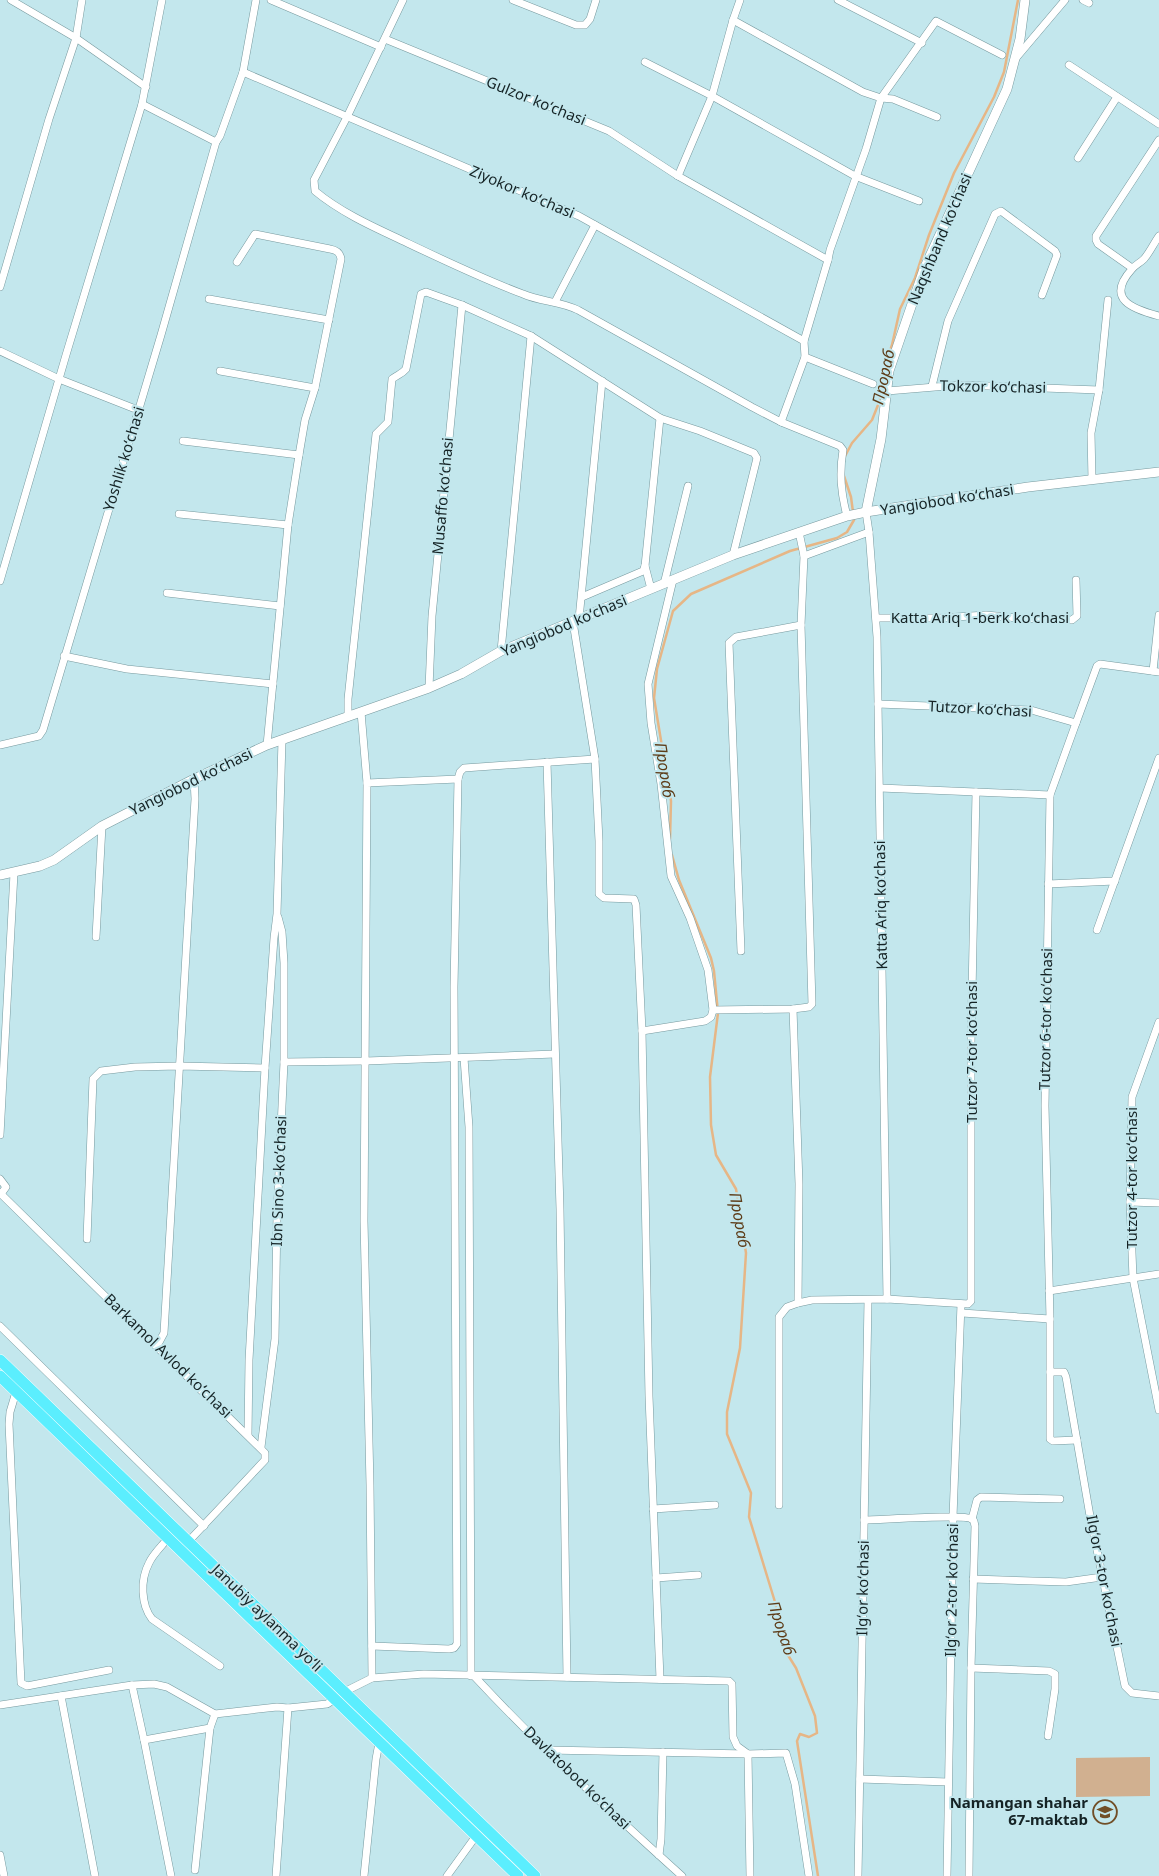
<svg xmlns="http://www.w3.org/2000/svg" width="1159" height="1876" font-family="'Noto Sans',sans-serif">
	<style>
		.green { fill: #d1b090 }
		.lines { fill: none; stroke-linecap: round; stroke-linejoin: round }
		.stream { stroke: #e6b686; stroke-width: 2.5 }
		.minor-casing { stroke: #77999e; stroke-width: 8 }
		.tertiary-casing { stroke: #77999e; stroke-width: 10 }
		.trunk-casing { stroke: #fff; stroke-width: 12 }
		.minor { stroke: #fff; stroke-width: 7 }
		.tertiary { stroke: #fff; stroke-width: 9 }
		.trunk { stroke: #5beefe; stroke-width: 11 }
		.labels { text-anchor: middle; stroke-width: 4; stroke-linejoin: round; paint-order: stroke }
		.street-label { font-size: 15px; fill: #152325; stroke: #c3e7ed }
		.poi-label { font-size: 15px; font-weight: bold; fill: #152325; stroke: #c3e7ed; text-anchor: end }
		.water-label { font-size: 16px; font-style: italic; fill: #5d3c18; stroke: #c3e7ed }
	</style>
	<rect width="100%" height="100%" fill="#c3e7ed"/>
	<polygon class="green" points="1150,1757 1150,1796 1076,1797 1076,1758"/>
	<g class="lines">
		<g class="stream">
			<polyline points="844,458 852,443 872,420 880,400 881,377 892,345 900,309 915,278 929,235 954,173 994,97 1004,72 1018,0"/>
			<polyline points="844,476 851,497 853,512"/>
			<polyline points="670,839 671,801 654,698 657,669 673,611 691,594 790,551 837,538 847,532 854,520 853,517"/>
			<polyline points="672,855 679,880 711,958 714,971 718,1013 710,1077 711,1125 716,1155 736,1189 746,1253 740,1348 727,1412 727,1434 751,1493 749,1517 775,1602 786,1652 796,1668 815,1716 817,1733 809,1737 800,1734 797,1741 818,1876"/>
		</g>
		<g class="minor-casing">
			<g id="minor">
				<polyline points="11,0 76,38 146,87"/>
				<polyline points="271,0 381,47"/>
				<path d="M403,0L347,117L314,180L315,191C339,211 369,225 397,238C439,258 480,278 523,294C541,302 560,301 578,310L752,407L781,422L840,446L843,450C839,474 841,493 847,516"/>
				<polyline points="513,0 576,25 585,25 590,19 596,0"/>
				<polyline points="838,0 922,43"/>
				<polyline points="1083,0 1089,3"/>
				<polyline points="733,20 863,92 881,98 893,99 937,117"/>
				<polyline points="385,39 609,131 678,176 828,260 830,250 866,149 881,98 936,21 1002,55"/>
				<polyline points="1016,58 1065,0"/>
				<polyline points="645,62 712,96 855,176 919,201"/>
				<polyline points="1069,65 1159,124"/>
				<polyline points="243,72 579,216 804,341"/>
				<polyline points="142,104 216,142"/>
				<polyline points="1078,158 1117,97"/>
				<polyline points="678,176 712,96 733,20 740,0"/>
				<path d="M1159,236C1154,243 1150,252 1144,259C1140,263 1135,265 1132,269C1105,299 1132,309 1159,316"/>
				<polyline points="828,260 804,341 805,357 873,384"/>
				<path d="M237,262L255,234L330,249C336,250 340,252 341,259L315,388L305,420L299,455L288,525L267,745"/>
				<polyline points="1132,268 1098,244 1096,240 1096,236 1159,140"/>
				<polyline points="0,287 49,119 76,38 82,0"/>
				<polyline points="209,299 329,320"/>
				<polyline points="555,302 595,225"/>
				<polyline points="0,351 59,379 138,410"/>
				<polyline points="220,371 315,388"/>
				<polyline points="932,386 948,321 995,214 1001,211 1055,251 1057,255 1042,295"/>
				<polyline points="887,391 959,385 1099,390"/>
				<polyline points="781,422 805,357"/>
				<polyline points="183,441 299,455"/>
				<polyline points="1092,480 1091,433 1099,390 1108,300"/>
				<polyline points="866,512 869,532 877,637 887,1299"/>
				<polyline points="179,514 288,525"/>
				<polyline points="804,556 869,532"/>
				<polyline points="645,566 651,589"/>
				<polyline points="0,581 66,355 142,104 162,0"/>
				<polyline points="664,584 688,486"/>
				<polyline points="167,593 280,606"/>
				<polyline points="582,597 643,571 645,566 660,418"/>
				<polyline points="876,618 940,618 986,615 1018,618 1072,620 1077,616 1076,580"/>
				<polyline points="579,619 602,381"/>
				<polyline points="573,622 595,759 599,841 599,894 604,898 634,899 636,905 642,1031 649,1396 660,1679"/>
				<polyline points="501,651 531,336"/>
				<polyline points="64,656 127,669 273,684"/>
				<polyline points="1153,671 1159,615"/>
				<polyline points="429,688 432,616 462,305"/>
				<polyline points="878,704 1031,710 1076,723 1097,666 1100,664 1159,672"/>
				<polyline points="361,712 367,783"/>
				<path d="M348,717V699L376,434L388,422L392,379C397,375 402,374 406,369L421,294L426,292L462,305L531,336L660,418L700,431L754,453L757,458L733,555"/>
				<polyline points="1076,723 1050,795 1045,1106 1050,1319 1050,1439 1053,1441 1077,1440"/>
				<polyline points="0,745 39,736 43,730 161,335 216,142 220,136 243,72 256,0"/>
				<polyline points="547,762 560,1209 567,1677"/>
				<polyline points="880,788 1050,795"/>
				<polyline points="1048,884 1115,881"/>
				<polyline points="1097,930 1159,758"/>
				<polyline points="96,937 102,826"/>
				<polyline points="741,951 729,643 736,637 801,625"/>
				<polyline points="713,1010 793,1009 809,1007 812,1004 801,625 804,556 799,532"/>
				<polyline points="1159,1022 1132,1097 1130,1202 1133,1278 1159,1410"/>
				<polyline points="642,1031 705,1021 711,1017 713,1010 708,970 690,918 671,876 661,784 651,723 648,684 673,580"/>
				<polyline points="464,1058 469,1127 471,1676"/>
				<polyline points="284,1062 366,1061 555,1054"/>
				<polyline points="0,1135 14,873"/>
				<polyline points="0,1179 6,1187 1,1194"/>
				<polyline points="0,1193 265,1453 265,1460 188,1542"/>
				<polyline points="1130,1202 1159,1203"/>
				<polyline points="87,1239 93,1079 101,1071 135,1067 179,1066 265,1068"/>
				<polyline points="1049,1291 1159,1274"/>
				<polyline points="798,1303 812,1300 887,1299 968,1304 971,1301 971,1044 976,792"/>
				<polyline points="962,1313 1050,1319"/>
				<polyline points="0,1326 204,1526"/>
				<polyline points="157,1346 164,1333 195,799 194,779"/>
				<polyline points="1050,1372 1064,1372 1066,1377 1090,1516 1125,1686 1132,1693 1159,1696"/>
				<polyline points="16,1392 10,1412 9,1424 21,1683 27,1686 109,1670"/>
				<polyline points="248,1435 249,1360 265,1068 274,938 277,914 282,740"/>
				<polyline points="261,1447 275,1339 277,1215 284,1062 284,963 282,932 278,917"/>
				<polyline points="779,1505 779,1317 787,1307 798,1303 799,1184 793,1009"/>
				<polyline points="653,1509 715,1505"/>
				<polyline points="972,1519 977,1500 981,1497 1060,1499"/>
				<path d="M864,1520C880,1520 963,1514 972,1519C975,1521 974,1523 975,1526L971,1668L1049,1671L1055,1674V1689L1048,1736"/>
				<path d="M168,1538C162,1546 153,1554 149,1563C140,1580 141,1605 152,1619L220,1666"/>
				<polyline points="656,1578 698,1575"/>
				<polyline points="973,1579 1066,1582 1102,1577"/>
				<polyline points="372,1646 449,1649 454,1648 457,1644 454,987 458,779"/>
				<path d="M475,1677C540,1747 611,1812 682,1876"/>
				<polyline points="372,1678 370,1485 364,1221 367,783 458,779 460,772 464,768 595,759"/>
				<polyline points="132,1685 144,1740"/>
				<polyline points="344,1692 372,1678 424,1674 729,1681 732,1684 733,1737 737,1746 748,1754 750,1876"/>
				<polyline points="61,1696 95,1876"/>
				<polyline points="0,1705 132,1685 154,1684 167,1687 215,1714 277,1707 288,1708 327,1704 335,1699"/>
				<polyline points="547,1750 748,1754 786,1753 795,1784 809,1876"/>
				<polyline points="860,1779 948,1782"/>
				<polyline points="0,1855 4,1876"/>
				<polyline points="659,1855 661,1839 663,1752"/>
				<polyline points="195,1870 210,1728"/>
				<polyline points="171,1876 144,1740 210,1728 215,1714"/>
				<polyline points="276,1876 288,1708"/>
				<polyline points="364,1876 376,1759 379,1743"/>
				<polyline points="447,1876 476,1836"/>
				<polyline points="858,1876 868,1300"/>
				<polyline points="947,1876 953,1517 961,1304"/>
				<polyline points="969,1876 971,1668"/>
			</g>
		</g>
		<g class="tertiary-casing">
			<g id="tertiary">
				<polyline points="866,512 881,439 889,371 924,269 1007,89 1020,39 1025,0"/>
				<polyline points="0,875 40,866 54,860 102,826 194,779 267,745 429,688 461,674 501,651 733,555 847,516 866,512 1028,487 1159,472"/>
			</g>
		</g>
		<g class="trunk-casing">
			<g id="trunk">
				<polyline points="0,1360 535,1876"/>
				<polyline points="0,1376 518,1876"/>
			</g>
		</g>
		<use href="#minor" class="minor"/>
		<use href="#tertiary" class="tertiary"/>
		<use href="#trunk" class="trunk"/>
	</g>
	<defs>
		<g id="school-ring" transform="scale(1.25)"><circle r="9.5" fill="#c3e7ed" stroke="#714e27" stroke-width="1.5"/><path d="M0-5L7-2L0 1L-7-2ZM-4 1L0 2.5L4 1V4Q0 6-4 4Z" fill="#714e27"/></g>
	</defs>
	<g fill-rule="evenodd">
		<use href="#school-ring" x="1105" y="1812"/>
	</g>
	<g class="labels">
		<g class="street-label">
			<text transform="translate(536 101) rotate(22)" y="5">Gulzor koʻchasi</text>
			<text transform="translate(522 192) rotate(23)" y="5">Ziyokor koʻchasi</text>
			<text transform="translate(940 239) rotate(-67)" y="5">Naqshband ko'chasi</text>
			<text transform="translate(993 387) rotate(1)" y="5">Tokzor koʻchasi</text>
			<text transform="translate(124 459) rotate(-73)" y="5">Yoshlik koʻchasi</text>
			<text transform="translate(443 496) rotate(-85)" y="5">Musaffo koʻchasi</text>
			<text transform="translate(947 500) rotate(-9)" y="5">Yangiobod koʻchasi</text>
			<text x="980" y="623">Katta Ariq 1-berk koʻchasi</text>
			<text transform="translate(564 626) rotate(-23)" y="5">Yangiobod koʻchasi</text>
			<text transform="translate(980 709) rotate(3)" y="5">Tutzor koʻchasi</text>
			<text transform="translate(191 782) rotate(-26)" y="5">Yangiobod koʻchasi</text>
			<text transform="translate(881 905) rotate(-91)" y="5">Katta Ariq koʻchasi</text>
			<text transform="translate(1046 1019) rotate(-89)" y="5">Tutzor 6-tor koʻchasi</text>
			<text transform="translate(972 1052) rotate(-90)" y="5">Tutzor 7-tor koʻchasi</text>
			<text transform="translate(1132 1178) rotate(-90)" y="5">Tutzor 4-tor koʻchasi</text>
			<text transform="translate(279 1181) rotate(-88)" y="5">Ibn Sino 3-koʼchasi</text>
			<text transform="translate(168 1356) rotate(44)" y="5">Barkamol Avlod koʻchasi</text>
			<text transform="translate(1104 1581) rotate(79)" y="5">Ilgʻor 3-tor koʻchasi</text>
			<text transform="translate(863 1588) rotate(-89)" y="5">Ilgʻor koʻchasi</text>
			<text transform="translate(952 1590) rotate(-89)" y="5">Ilgʻor 2-tor koʻchasi</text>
			<text transform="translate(267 1618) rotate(44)" y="5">Janubiy aylanma yoʻli</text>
			<text transform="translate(577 1778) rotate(44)" y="5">Davlatobod koʻchasi</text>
		</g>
		<g class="poi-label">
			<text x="1088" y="1808">Namangan shahar<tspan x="1088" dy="17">67-maktab</tspan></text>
		</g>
		<g class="water-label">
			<text transform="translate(883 377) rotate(-78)" y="6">Прораб</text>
			<text transform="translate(665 770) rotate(81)" y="6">Прораб</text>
			<text transform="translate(740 1220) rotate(80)" y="6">Прораб</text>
			<text transform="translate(782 1628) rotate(72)" y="6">Прораб</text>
		</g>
	</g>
</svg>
